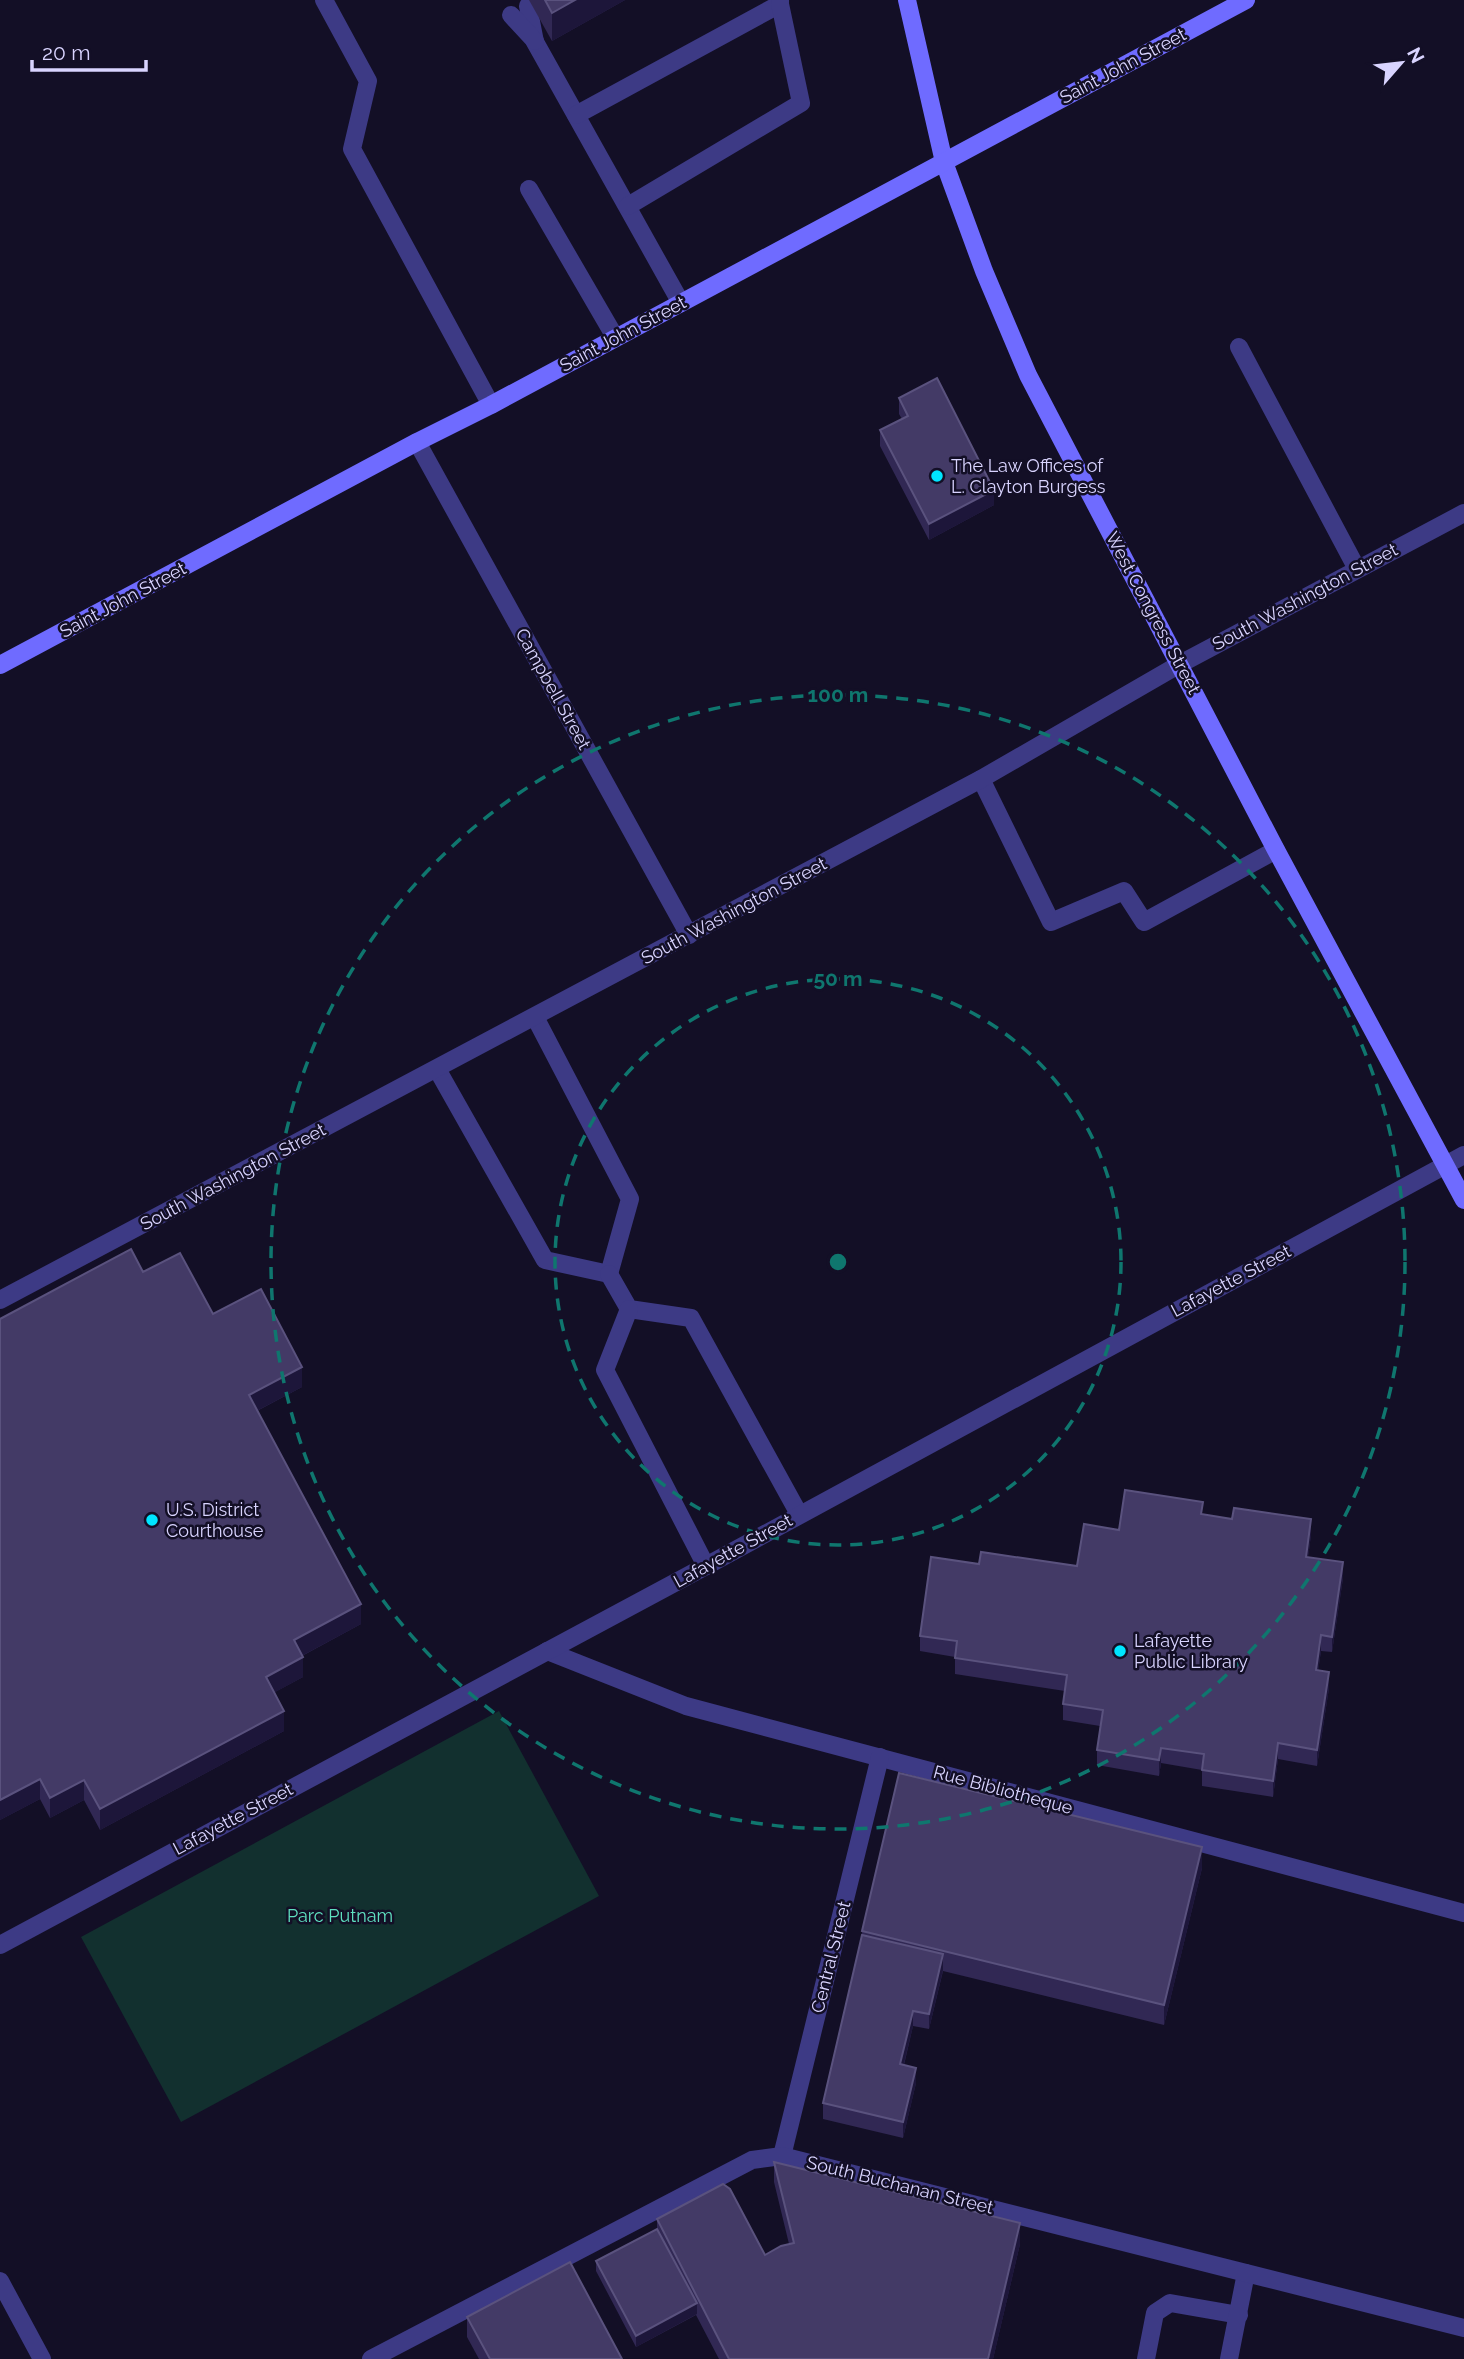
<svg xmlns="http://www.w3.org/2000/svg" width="1464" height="2359" font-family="Raleway,sans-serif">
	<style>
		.green { fill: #12302f }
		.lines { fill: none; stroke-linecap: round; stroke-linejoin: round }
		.lane { stroke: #3d3a85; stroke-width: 18 }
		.street { stroke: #3d3a85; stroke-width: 18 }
		.secondary { stroke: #6f6bff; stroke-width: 18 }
		.wall { fill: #312854 }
		.shaded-wall { fill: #1d163a }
		.building { fill: #433a66; stroke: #5a527e; stroke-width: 2 }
		.ring { fill: none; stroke: #0f766e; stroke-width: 3.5; stroke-dasharray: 12 9 }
		.poi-dot { fill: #00e5ff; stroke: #130f26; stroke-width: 2.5 }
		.labels { text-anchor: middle; stroke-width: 5; stroke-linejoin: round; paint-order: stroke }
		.street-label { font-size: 18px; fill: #d9d4ff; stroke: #130f26 }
		.poi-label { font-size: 18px; fill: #d9d4ff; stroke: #130f26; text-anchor: start }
		.park-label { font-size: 18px; fill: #5fe0c0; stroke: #130f26 }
		.centre { fill: #0f766e; stroke: #130f26; stroke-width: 3.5 }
		.ring-label { font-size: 21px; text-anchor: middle; font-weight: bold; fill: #0f766e; stroke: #130f26; stroke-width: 5; stroke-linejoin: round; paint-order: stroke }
	</style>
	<rect width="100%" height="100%" fill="#130f26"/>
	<polygon class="green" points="499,1711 599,1896 181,2122 81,1937"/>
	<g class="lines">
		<g class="lane">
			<polyline points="324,0 368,81 352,149 491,405"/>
			<polyline points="528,6 535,42 681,303"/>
			<polyline points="511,15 535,41"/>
			<polyline points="576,115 780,4 780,0"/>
			<polyline points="529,189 615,337"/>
			<polyline points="628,206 801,103 780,4"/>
			<polyline points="1239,347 1357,569"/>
			<polyline points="981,779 1051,922 1124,891 1144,922 1276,850"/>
			<polyline points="437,1069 545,1260 609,1274 630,1199 535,1017"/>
			<polyline points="609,1274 629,1309 691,1318 799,1514"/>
			<polyline points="629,1309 605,1370 706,1566"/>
			<polyline points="1146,2359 1155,2313 1170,2303 1239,2315"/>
			<polyline points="1229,2359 1246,2273"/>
		</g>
		<g class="street">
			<polyline points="417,442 689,935"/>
			<polyline points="0,1300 981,779 1180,664 1464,513"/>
			<polyline points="547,1651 686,1706 1464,1913"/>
			<polyline points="0,1945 706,1566 1464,1155"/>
			<polyline points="782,2156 880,1757"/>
			<polyline points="0,2281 42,2359"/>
			<polyline points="371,2359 752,2160 782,2156 1464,2328"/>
		</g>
		<g class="secondary">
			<polyline points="907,0 944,162 984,271 1028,375 1276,850 1464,1200"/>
			<polyline points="0,665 417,442 491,405 1246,0"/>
		</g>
	</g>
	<g class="wall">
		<polygon points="529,0 625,0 552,41"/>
		<polygon points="899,398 994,505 929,540 880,446 880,430 902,419 899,414"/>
		<polygon points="143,1272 213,1314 302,1387 257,1411 361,1624 302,1656 303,1677 275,1692 284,1731 100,1830 84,1800 50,1818 40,1799 0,1820"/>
		<polygon points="1203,1514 1311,1535 1308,1557 1343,1578 1332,1652 1321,1651 1318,1671 1329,1688 1317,1766 1278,1759 1273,1797 1202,1786 1202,1770 1161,1763 1159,1776 1097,1765 1097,1750 1100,1726 1063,1720 1063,1704 1065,1691 955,1674 955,1657 920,1651 920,1636 979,1564 1077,1566 1119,1530"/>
		<polygon points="1202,1868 1164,2025 943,1971 929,2029 913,2026 904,2065 916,2083 903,2138 823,2119 823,2103 862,1935 862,1931"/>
		<polygon points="774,2162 1020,2244 993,2359 719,2359 696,2315 636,2347 596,2271 596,2261 657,2229 657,2219 765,2255 789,2244 774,2182"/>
		<polygon points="467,2317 622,2359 479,2359 467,2337"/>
	</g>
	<g class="shaded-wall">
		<polygon points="575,0 625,0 552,41 552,13"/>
		<polygon points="994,490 994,505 929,540 929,524"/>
		<polygon points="302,1367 302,1387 249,1415 249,1395"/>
		<polygon points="1311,1519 1311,1535 1306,1572 1306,1557"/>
		<polygon points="1343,1562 1343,1578 1332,1652 1332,1637"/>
		<polygon points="361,1604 361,1624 294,1660 294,1640"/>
		<polygon points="1321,1635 1321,1651 1316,1686 1316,1670"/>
		<polygon points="303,1657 303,1677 266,1697 266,1677"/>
		<polygon points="1329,1672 1329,1688 1317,1766 1317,1750"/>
		<polygon points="284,1711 284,1731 100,1830 100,1809"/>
		<polygon points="1278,1743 1278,1759 1273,1797 1273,1781"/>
		<polygon points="1161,1748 1161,1763 1159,1776 1159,1760"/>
		<polygon points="40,1779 40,1799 0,1820 0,1800"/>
		<polygon points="84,1780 84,1800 50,1818 50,1798"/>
		<polygon points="1202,1847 1202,1868 1164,2025 1164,2005"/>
		<polygon points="943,1954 943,1970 929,2029 929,2014"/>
		<polygon points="913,2011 913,2026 900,2080 900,2064"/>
		<polygon points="916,2068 916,2083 903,2138 903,2122"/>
		<polygon points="1020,2223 1020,2244 993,2359 988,2359"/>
		<polygon points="697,2303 697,2314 636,2347 636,2336"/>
	</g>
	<g class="building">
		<polygon points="545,0 575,0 552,13"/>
		<polygon points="937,378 994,490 929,524 880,430 908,416 899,398"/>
		<polygon points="131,1249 143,1272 180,1253 213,1314 261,1289 302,1367 249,1395 361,1604 294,1640 303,1657 266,1677 284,1711 100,1809 84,1780 50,1798 40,1779 0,1800 0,1319"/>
		<polygon points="1125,1490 1203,1502 1201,1514 1232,1519 1234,1508 1311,1519 1306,1557 1343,1562 1332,1637 1321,1635 1316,1670 1329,1672 1317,1750 1278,1743 1273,1781 1202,1770 1204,1754 1161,1748 1159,1760 1097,1750 1103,1710 1063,1704 1067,1675 955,1658 957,1641 920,1636 931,1557 979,1564 981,1552 1077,1566 1084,1524 1119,1530"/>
		<polygon points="899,1773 1202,1847 1164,2005 862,1931"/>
		<polygon points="862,1935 943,1954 929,2014 913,2011 900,2064 916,2068 903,2122 823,2103"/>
		<polygon points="774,2162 1020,2223 988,2359 729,2359 657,2219 723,2184 730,2189 765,2255 781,2246 794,2243"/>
		<polygon points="657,2229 697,2303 636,2336 596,2261"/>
		<polygon points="570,2262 622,2359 490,2359 467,2317"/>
	</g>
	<g class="ring">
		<circle cx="838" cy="1262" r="283"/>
		<circle cx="838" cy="1262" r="567"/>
	</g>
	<g class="poi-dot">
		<circle cx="937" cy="476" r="7"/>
		<circle cx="152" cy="1520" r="7"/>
		<circle cx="1120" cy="1651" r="7"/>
	</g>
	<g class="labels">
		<g class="street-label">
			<text transform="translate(1123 66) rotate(-28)" y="6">Saint John Street</text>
			<text transform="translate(623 334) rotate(-28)" y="6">Saint John Street</text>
			<text transform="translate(1305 597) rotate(-28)" y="6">South Washington Street</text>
			<text transform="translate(123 600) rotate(-28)" y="6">Saint John Street</text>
			<text transform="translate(1153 613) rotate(62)" y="6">West Congress Street</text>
			<text transform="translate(553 689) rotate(61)" y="6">Campbell Street</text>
			<text transform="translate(734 911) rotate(-28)" y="6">South Washington Street</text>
			<text transform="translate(233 1177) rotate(-28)" y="6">South Washington Street</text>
			<text transform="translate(1231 1281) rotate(-28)" y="6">Lafayette Street</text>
			<text transform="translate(733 1551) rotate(-29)" y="6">Lafayette Street</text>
			<text transform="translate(1003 1790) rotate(15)" y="6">Rue Bibliotheque</text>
			<text transform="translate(233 1819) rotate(-28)" y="6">Lafayette Street</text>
			<text transform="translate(831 1957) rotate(-76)" y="6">Central Street</text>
			<text transform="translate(900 2185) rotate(14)" y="6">South Buchanan Street</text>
		</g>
		<g class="poi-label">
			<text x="951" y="472">The Law Offices of<tspan x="951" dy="21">L. Clayton Burgess</tspan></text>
			<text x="166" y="1516">U.S. District<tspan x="166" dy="21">Courthouse</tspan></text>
			<text x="1134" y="1647">Lafayette<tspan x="1134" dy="21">Public Library</tspan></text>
		</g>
		<g class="park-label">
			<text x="340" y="1922">Parc Putnam</text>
		</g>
	</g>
	<circle cx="838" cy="1262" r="10" class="centre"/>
	<g class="ring-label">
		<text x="838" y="702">100 m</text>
		<text x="838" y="986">50 m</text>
	</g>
	<g transform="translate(1401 63) rotate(62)" stroke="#130f26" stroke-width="5" paint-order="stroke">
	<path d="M0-5L12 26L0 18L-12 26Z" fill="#d9d4ff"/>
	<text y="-10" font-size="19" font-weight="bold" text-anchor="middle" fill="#d9d4ff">N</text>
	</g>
	<path d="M32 60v10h114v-10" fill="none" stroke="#d9d4ff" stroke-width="3.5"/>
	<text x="42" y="60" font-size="21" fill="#d9d4ff" stroke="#130f26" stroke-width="5" paint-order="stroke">20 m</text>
</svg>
